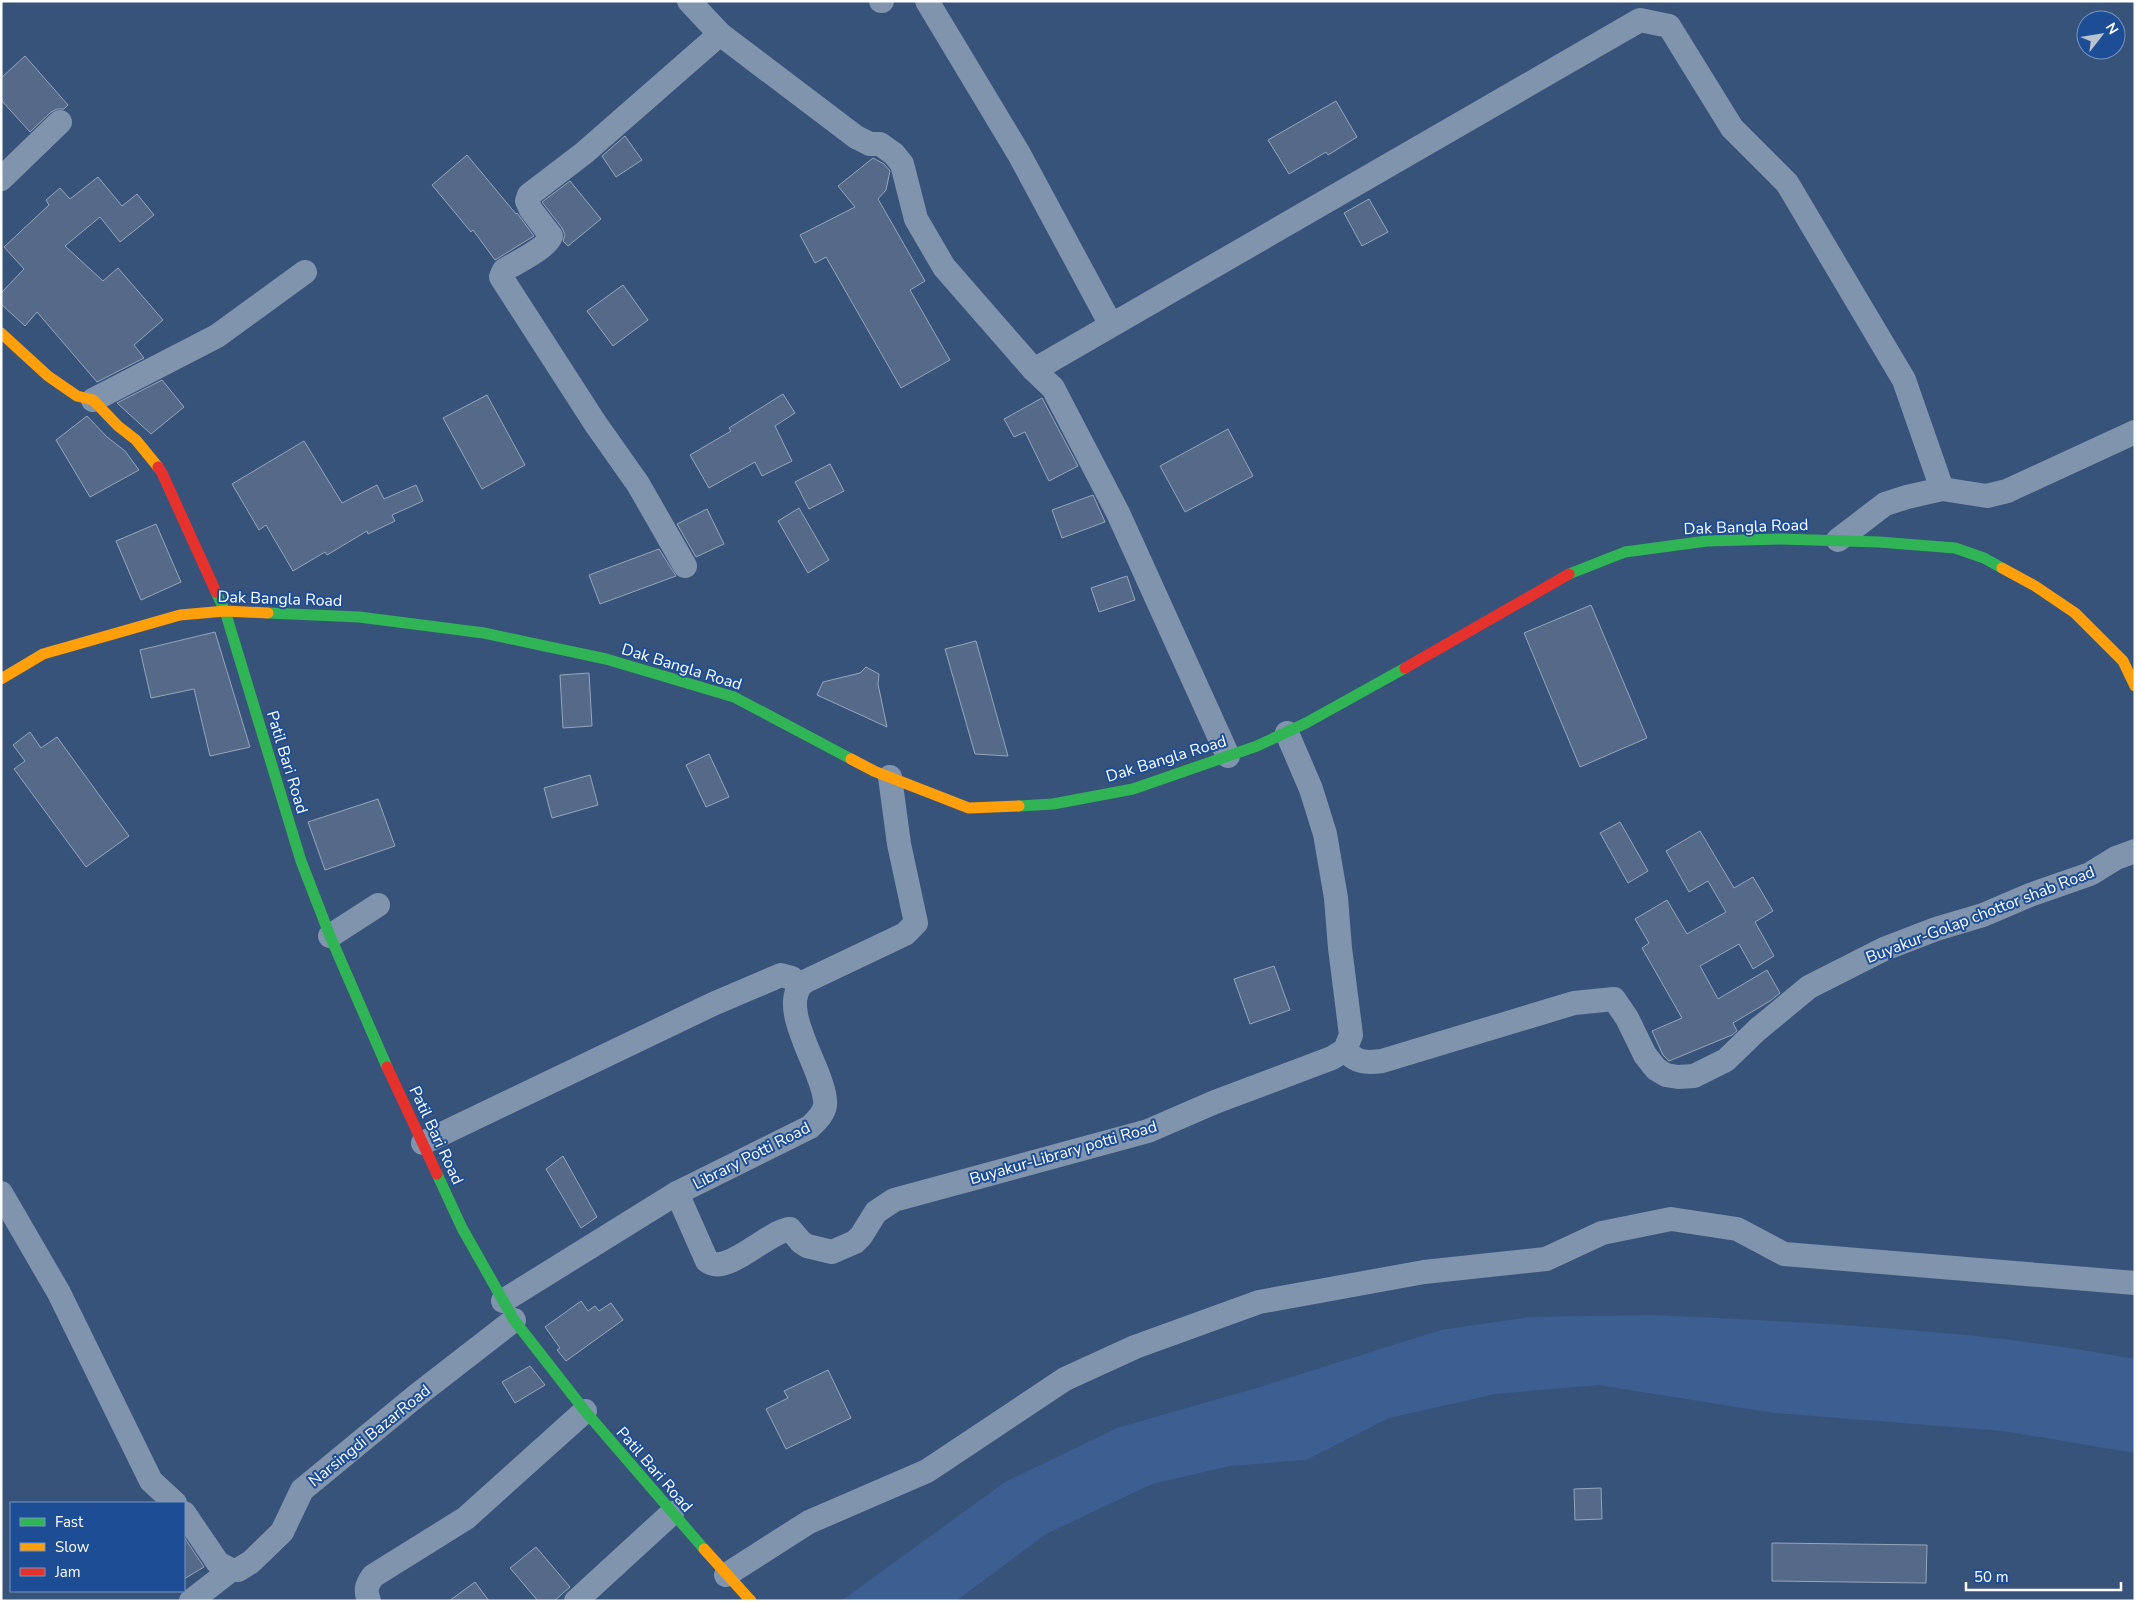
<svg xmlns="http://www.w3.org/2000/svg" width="2136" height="1602" font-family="'Nunito Sans',sans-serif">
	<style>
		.water { fill: #3d5e90 }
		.building { fill: #556a89; stroke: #96a5ba }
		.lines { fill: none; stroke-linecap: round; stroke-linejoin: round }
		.street { stroke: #8194ad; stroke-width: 24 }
		.fast { stroke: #30b455; stroke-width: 11 }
		.slow { stroke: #ff9f0a; stroke-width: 11 }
		.jam { stroke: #e5322d; stroke-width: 11 }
		.labels { text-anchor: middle; stroke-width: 4; stroke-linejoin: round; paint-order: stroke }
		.street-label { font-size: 16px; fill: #fff; stroke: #1d4e95 }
	</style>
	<rect width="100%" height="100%" fill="#38537a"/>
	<path class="water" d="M1653,1315C1814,1323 1976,1329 2135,1359V1453L2003,1431L1774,1413L1598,1385L1495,1394L1389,1418L1306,1460L1230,1466L1152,1484L1046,1534L956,1601H841L1005,1482L1117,1428L1260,1387L1441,1330L1529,1317Z"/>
	<g class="building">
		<polygon points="25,56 68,105 64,109 57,109 51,112 30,132 1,100 1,78"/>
		<polygon points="1336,101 1357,137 1328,155 1326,152 1289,174 1268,140"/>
		<polygon points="625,136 642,160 616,177 602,156"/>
		<polygon points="467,155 516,214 517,213 534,236 495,260 473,230 471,232 432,185"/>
		<polygon points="873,158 884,164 890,171 886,190 878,199 925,281 910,290 950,360 901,388 826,257 815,263 800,235 855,207 838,186"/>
		<polygon points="98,177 122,206 137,194 154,215 120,242 100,217 65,246 103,281 118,268 163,320 134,345 144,358 97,382 37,312 25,326 1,304 1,293 24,269 4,247 49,205 46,200 60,188 70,199"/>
		<polygon points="570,181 601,219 568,246 563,241 565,235 562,228 542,202"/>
		<polygon points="1369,199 1388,232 1362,246 1344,213"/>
		<polygon points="623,285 648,320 613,346 587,311"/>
		<polygon points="162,380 184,407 151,434 117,403"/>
		<polygon points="783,394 795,413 775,426 792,461 762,476 755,462 709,488 690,455 731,431 729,428"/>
		<polygon points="487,395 525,465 482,489 443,418"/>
		<polygon points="1042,398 1078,466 1049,481 1025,432 1014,437 1004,419"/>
		<polygon points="87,416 107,437 125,451 139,470 90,497 56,440"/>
		<polygon points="1228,429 1253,476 1185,512 1160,466"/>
		<polygon points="304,441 342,503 377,485 384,499 416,485 423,501 392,515 395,521 368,534 367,531 327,555 325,552 293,571 266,525 259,530 232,484"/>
		<polygon points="830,464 844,491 809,509 795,482"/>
		<polygon points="1093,495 1105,522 1062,538 1052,510"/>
		<polygon points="799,508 829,560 808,573 778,521"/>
		<polygon points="707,509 724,544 696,557 677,524"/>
		<polygon points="156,524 181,582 141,600 116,541"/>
		<polygon points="659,549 676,576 600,604 589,575"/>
		<polygon points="1127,576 1135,600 1099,612 1091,588"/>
		<polygon points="1591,605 1647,738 1580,767 1524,633"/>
		<polygon points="215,632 250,747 210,756 194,689 151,698 140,650"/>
		<polygon points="976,641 1008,756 975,754 945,649"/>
		<polygon points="866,667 879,674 878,684 887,727 817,695 823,682 860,673"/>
		<polygon points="589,673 592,726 563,728 560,675"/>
		<polygon points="30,732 41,748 57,737 129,836 86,867 14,769 25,761 13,745"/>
		<polygon points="709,754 729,797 706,807 686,765"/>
		<polygon points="590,775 598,805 552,818 544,788"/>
		<polygon points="378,799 395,846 325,870 308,822"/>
		<polygon points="1620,822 1648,871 1628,883 1600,833"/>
		<polygon points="1700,831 1734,888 1753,877 1773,911 1755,922 1774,956 1753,969 1739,944 1700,966 1718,999 1767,970 1780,993 1770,1001 1733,1023 1737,1031 1732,1035 1669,1061 1663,1055 1652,1031 1682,1018 1642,948 1649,943 1635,919 1667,900 1687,934 1726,912 1708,881 1689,892 1666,851"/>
		<polygon points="1274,966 1290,1010 1250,1024 1234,979"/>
		<polygon points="563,1156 597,1217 581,1228 546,1169"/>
		<polygon points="581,1301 588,1311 595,1306 599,1311 611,1303 623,1320 566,1361 557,1350 560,1348 545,1327"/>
		<polygon points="530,1366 545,1385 515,1403 502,1382"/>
		<polygon points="828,1370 851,1418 786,1449 766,1409 788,1398 784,1391"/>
		<polygon points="1601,1488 1602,1519 1575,1520 1574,1489"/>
		<polygon points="184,1537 204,1567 184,1579"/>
		<polygon points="1772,1543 1927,1545 1926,1583 1772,1581"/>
		<polygon points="536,1547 570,1587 554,1601 538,1601 510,1568"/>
		<polygon points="475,1582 489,1601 449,1601"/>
	</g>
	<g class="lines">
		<g class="street">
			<polyline points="689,1 720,34 856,137 870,144 880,144 894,154 902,164 916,219 944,267 1034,370 1053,388 1118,513 1228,756"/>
			<polyline points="881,1 882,1"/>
			<polyline points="927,1 1019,154 1111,325"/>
			<polyline points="1,179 60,122"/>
			<polyline points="1034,370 1640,20 1669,26 1732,128 1787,183 1904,380 1942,489"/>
			<polyline points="93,400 217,336 305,272"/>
			<polyline points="1838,540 1885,504 1907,497 1942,489 1987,496 2007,491 2135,432"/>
			<path d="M685,566L638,484L595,423L501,277L504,270C516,263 547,248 551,236L531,210L527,201L529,195L584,153L720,34"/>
			<polyline points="330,936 378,905"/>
			<path d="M1345,1050C1356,1063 1367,1063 1382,1061L1574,1003L1614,999L1627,1018L1645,1055L1656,1069L1666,1075L1678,1077L1694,1076L1726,1060L1757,1030L1809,987L1884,949L1936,929L1983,915L2030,895L2090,874L2116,858L2135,851"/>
			<polyline points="423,1143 713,1004 781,975 792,978 798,986"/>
			<polyline points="1,1193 59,1293 151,1481 175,1503"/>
			<path d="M677,1193L707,1261C727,1277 766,1232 790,1229L801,1242L807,1246L832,1252L855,1242L861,1236L876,1212L894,1200L1148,1131L1215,1102L1332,1058L1345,1050L1351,1035L1340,948L1336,898L1325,834L1311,789L1287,733"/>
			<path d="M503,1301L677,1193L810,1127C816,1121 824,1114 825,1105C828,1075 774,1007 804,982L905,934L916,923L899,844L890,777"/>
			<polyline points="184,1513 218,1563 231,1570 238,1570 251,1562 282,1532 302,1490 416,1396 514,1320"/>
			<polyline points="726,1575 809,1522 927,1471 1065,1379 1135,1347 1259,1302 1424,1272 1546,1259 1602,1233 1671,1219 1737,1229 1784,1254 2135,1283"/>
			<polyline points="191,1601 231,1570"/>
			<path d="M369,1601C365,1590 366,1586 373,1576L466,1518L585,1411"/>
			<polyline points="576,1601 672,1513"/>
		</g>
		<g class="fast">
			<polyline points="1569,574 1625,552 1707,541 1781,539 1879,542 1955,548 1984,558 2002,568"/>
			<polyline points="216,592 225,611 301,861 330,936 387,1067"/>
			<polyline points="268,613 359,617 484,633 606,659 734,697 851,759"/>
			<polyline points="1019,806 1053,804 1133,789 1257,746 1306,723 1405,668"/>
			<polyline points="437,1174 462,1228 514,1320 585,1411 704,1549"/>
		</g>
		<g class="slow">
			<polyline points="1,333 48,376 77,396 93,400 118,426 136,440 158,467"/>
			<polyline points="2002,568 2035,586 2075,613 2123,661 2135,686"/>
			<polyline points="1,679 43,654 180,615 225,611 268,613"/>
			<polyline points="851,759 874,771 969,808 1019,806"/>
			<polyline points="704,1549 751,1601"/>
		</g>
		<g class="jam">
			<polyline points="158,467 162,473 216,592"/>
			<polyline points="1405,668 1569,574"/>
			<polyline points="387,1067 437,1174"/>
		</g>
	</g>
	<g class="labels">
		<g class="street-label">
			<text transform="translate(1746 526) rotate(-2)" y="6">Dak Bangla Road</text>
			<text transform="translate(280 598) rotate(2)" y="6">Dak Bangla Road</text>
			<text transform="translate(682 666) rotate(17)" y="6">Dak Bangla Road</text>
			<text transform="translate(1166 758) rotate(-17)" y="6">Dak Bangla Road</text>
			<text transform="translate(288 762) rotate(73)" y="6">Patil Bari Road</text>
			<text transform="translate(1980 914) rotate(-21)" y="6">Buyakur-Golap chottor shab Road</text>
			<text transform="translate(437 1135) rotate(65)" y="6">Patil Bari Road</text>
			<text transform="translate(1063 1152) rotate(-16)" y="6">Buyakur-Library potti Road</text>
			<text transform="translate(751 1155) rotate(-27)" y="6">Library Potti Road</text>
			<text transform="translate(369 1435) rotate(-39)" y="6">Narsingdi BazarRoad</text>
			<text transform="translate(655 1469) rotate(49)" y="6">Patil Bari Road</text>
		</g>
	</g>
	<rect width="2136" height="1602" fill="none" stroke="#ffffff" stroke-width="5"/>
	<rect x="10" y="1502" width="175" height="90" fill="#1d4e95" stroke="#7795bf"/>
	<rect x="20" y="1518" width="25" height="8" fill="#30b455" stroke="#7795bf"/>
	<text x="55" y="1527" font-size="15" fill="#ffffff">Fast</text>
	<rect x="20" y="1543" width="25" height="8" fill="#ff9f0a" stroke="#7795bf"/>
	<text x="55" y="1552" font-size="15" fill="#ffffff">Slow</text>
	<rect x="20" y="1568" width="25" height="8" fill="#e5322d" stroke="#7795bf"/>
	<text x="55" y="1577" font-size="15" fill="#ffffff">Jam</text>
	<g transform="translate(2101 35) rotate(59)"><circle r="24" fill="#1d4e95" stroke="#7795bf"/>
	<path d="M0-4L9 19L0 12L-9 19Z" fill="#b9c3d0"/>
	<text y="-8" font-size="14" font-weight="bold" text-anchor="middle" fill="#ffffff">N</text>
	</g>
	<path d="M1966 1582v8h155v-8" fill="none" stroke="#ffffff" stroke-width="2.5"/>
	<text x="1974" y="1582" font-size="15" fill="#ffffff" stroke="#1d4e95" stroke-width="4" paint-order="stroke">50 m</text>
</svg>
